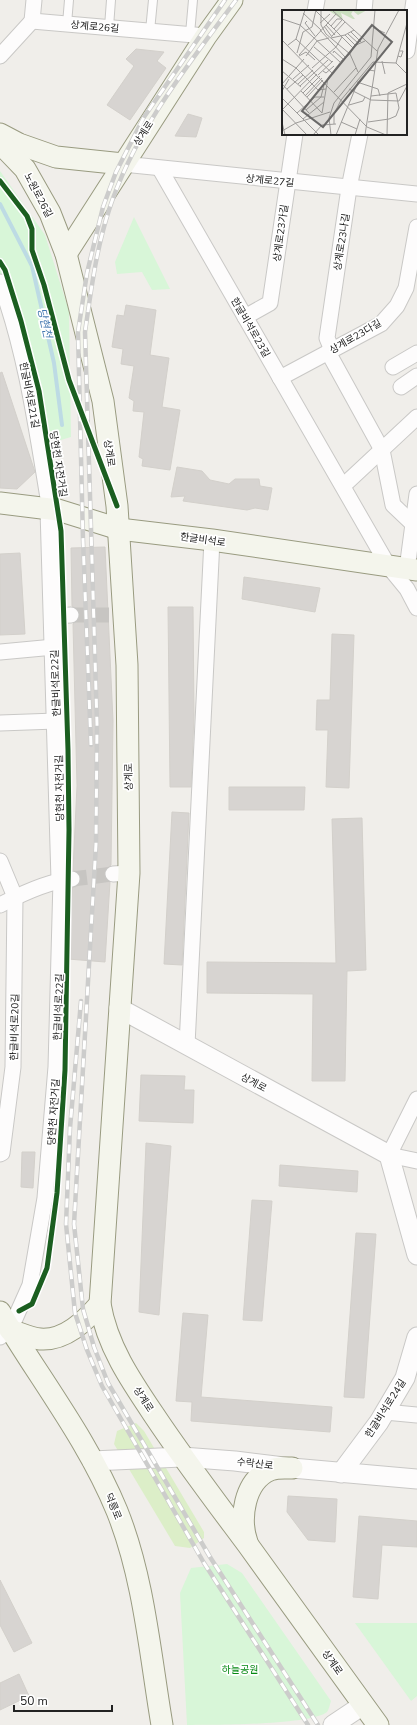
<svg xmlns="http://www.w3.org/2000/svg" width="417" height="1725" font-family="'Nunito Sans','Noto Sans KR',sans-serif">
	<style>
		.grass { fill: #dceec8 }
		.park { fill: #d8f6d8 }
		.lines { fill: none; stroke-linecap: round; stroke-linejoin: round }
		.stream { stroke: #bddbe4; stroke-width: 4 }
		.building { fill: #d7d4d1; stroke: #d3d0cb }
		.minor-tunnel { stroke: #c7c5c2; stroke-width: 15; stroke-dasharray: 15 8; stroke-linecap: butt }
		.service-casing { stroke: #c9c8c6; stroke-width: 10 }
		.minor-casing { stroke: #c9c8c6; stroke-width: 17 }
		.tertiary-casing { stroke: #c9c8c6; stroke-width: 21 }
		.secondary-casing { stroke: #999b80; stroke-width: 23 }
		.service { stroke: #fdfcfc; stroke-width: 8 }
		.minor { stroke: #fdfcfc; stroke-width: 15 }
		.tertiary { stroke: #fdfcfc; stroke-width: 19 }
		.secondary { stroke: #f4f5ec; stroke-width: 21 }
		.rail-casing { stroke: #cccccb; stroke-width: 4.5 }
		.rail { stroke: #fff; stroke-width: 3; stroke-dasharray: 9; stroke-linecap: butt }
		.cycleway-casing { stroke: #fff; stroke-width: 8 }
		.cycleway { stroke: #1b5e20; stroke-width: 5 }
		.labels { text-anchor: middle; stroke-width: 3.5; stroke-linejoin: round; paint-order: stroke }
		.street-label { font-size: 10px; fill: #222; stroke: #fff }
		.park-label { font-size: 10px; fill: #068913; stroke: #fff }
		.water-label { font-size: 11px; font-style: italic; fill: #4479b0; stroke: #fff }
		.inset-road { fill: none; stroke: #9e9c9a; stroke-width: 1 }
		.view { fill: #6a6968; fill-opacity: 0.15; stroke: #6a6968; stroke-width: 2 }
		.inset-edge { fill: none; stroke: #222; stroke-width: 2 }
	</style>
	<rect width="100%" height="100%" fill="#f0eeea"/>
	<polygon class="grass" points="136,1423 144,1431 204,1532 204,1538 190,1548 175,1546 114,1444 117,1431"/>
	<g class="park">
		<polygon points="0,171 45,235 69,311 71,437 54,442 0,303"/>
		<polygon points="134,217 170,289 152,290 142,272 117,274 115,262"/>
		<path d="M227,1564L242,1573L331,1701C330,1704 329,1709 327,1712C311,1725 213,1725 187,1725L180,1593L191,1568Z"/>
		<polygon points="355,1623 417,1623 417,1696 411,1701"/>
	</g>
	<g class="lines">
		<polyline class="stream" points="0,204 32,266 54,363 62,425"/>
	</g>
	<g class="building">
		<polygon points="136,49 164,52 157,61 166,68 130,120 107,105 134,66 126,59"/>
		<polygon points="188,114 202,118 196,137 175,136"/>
		<polygon points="126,305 156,310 150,355 169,358 162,407 180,410 170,470 142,466 143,459 139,457 144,412 133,411 134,401 129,398 134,366 121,364 123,349 112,347 117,315 124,316"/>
		<polygon points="2,372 35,472 17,489 0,488 0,373"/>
		<polygon points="177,467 202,471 210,480 229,484 235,479 259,479 260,486 272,488 268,510 255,508 247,510 183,501 185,496 171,497"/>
		<polygon points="105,547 113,721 111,865 105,870 104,874 106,879 110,882 105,962 68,959 72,888 78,886 81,878 79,873 73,870 77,786 73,624 79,619 80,615 78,610 72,606 71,548"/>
		<polygon points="20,553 25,634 0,635 0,554"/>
		<polygon points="244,577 320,588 315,612 242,599"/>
		<polygon points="168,607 193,607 194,716 191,787 170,787"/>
		<polygon points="332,634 354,635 349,788 326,787 328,730 316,730 317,700 330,700"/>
		<polygon points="229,787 305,787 304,810 229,810"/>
		<polygon points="172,812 189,813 182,965 164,964"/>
		<polygon points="362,818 366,970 347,971 345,1081 312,1081 313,994 207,993 207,962 336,963 332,819"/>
		<polygon points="141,1075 185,1076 184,1090 194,1090 193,1123 139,1121"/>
		<polygon points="146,1143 171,1146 159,1315 139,1312"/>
		<polygon points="22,1152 35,1152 33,1188 21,1187"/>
		<polygon points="280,1165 358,1171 357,1192 279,1186"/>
		<polygon points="252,1200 272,1201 262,1321 243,1320"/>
		<polygon points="356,1233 376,1234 364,1398 344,1397"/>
		<polygon points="183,1313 208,1315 201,1397 332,1407 330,1432 191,1421 192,1402 176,1401"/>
		<polygon points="288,1496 337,1499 335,1542 308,1540 287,1512"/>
		<polygon points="359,1516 417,1521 417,1547 382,1545 378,1599 353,1597"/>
		<polygon points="0,1580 32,1643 14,1652 0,1625"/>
		<polygon points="19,1674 29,1696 0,1710 0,1683"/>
	</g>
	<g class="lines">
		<g class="minor-tunnel">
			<polyline points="71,615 110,615"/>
			<polyline points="72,879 113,874"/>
		</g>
		<g class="service-casing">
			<g id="service">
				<polyline points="67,24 69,0"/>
				<polyline points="109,27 111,0"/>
				<polyline points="150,31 153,0"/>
				<polyline points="190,34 193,0"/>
			</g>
		</g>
		<g class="minor-casing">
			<g id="minor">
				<polyline points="315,11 317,0"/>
				<polyline points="364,11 365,0"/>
				<polyline points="32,21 206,36"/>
				<polyline points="32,21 34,0"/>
				<polyline points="407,51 414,0"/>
				<polyline points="0,56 32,21"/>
				<polyline points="123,164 417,194"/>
				<polyline points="160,169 389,567 407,589 417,608"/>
				<path d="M0,282C27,355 37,433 50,510"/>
				<polyline points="245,317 270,303 295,134"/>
				<polyline points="332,350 327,338 349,188 360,134"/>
				<polyline points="328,352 382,450 393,505 413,524"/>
				<polyline points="393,367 417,353"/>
				<polyline points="280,378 381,324 397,306 406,288 417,227"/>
				<polyline points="401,387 417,376"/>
				<polyline points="343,486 417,417"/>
				<polyline points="407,569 417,494"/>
				<polyline points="53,616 71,615"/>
				<polyline points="0,652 54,647"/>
				<polyline points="0,723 56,721"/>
				<polyline points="0,861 15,897 13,1067 2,1153 0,1154"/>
				<polyline points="113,874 129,873"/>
				<path d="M0,905C21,894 48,881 72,879"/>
				<polyline points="187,1045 212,540"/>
				<polyline points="417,1099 389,1155 417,1161"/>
				<polyline points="0,1337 10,1330 30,1285 45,1198 56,1067 61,880"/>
				<polyline points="385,1412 417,1415"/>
			</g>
		</g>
		<g class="tertiary-casing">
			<g id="tertiary">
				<polyline points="50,510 61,880"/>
				<polyline points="119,1008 389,1155 417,1255"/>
				<polyline points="92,1461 182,1457 235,1461 292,1468 417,1479"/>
				<polyline points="341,1473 379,1422 405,1378 417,1337"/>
				<polyline points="333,1725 363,1705"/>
			</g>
		</g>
		<g class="secondary-casing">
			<g id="secondary">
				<polyline points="0,134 19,144 56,157 123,164"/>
				<path d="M0,143L25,169L50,213L66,254L103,401L117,506L127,665L129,873L100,1304C107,1346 131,1381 154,1415C184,1460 216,1502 248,1545C292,1605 335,1665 378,1725"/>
				<polyline points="66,254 206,36 232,0"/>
				<polyline points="0,503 58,510 119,529 212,540 417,570"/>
				<path d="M0,1312C39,1378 88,1440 117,1511C144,1578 150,1654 162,1725"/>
				<path d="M10,1330C20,1333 30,1338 40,1339C65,1341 85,1321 100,1304"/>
				<path d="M247,1542C239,1519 244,1481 270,1470C277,1467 285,1468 292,1468"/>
			</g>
		</g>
		<use href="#service" class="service"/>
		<use href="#minor" class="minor"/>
		<use href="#tertiary" class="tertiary"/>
		<use href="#secondary" class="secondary"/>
		<g class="rail-casing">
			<g id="rail">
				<path d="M236,0C188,65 134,132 109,210C96,250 91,291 85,332L97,724L96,844L74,1224L83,1309L94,1347L108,1383L210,1557L318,1725"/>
				<polyline points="91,745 83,540 78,332 87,273 103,207 116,172 144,117 225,0"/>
				<polyline points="81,1001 70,1128 66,1224 75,1313 87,1350 102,1386 204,1563 308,1725"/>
			</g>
		</g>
		<use href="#rail" class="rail"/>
		<g class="cycleway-casing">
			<g id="cycleway">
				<polyline points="0,181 27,216 32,229 32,250 44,285 69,380 117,506"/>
				<polyline points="0,262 5,270 21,321 39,391 61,531 68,750 69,830 65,1070 57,1193 47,1268 32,1304 19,1311"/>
			</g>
		</g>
		<use href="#cycleway" class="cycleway"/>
	</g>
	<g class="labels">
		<g class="street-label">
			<text transform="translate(95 26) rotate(5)" y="4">상계로26길</text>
			<text transform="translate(143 133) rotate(-57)" y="4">상계로</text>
			<text transform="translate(270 180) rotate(6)" y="4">상계로27길</text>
			<text transform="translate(39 195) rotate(62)" y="4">노원로26길</text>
			<text transform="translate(280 233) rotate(-82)" y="4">상계로23가길</text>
			<text transform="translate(341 242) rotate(-81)" y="4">상계로23나길</text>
			<text transform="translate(251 327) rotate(60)" y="4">한글비석로23길</text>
			<text transform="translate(355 336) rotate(-30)" y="4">상계로23다길</text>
			<text transform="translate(30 395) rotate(79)" y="4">한글비석로21길</text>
			<text transform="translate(110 453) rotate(82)" y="4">상계로</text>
			<text transform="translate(59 464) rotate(81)" y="4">당현천 자전거길</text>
			<text transform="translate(203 539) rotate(8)" y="4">한글비석로</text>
			<text transform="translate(55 683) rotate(-92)" y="4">한글비석로22길</text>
			<text transform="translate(128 777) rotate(-91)" y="4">상계로</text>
			<text transform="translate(59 788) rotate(-91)" y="4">당현천 자전거길</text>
			<text transform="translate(58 1007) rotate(-88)" y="4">한글비석로22길</text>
			<text transform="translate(14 1027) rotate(-89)" y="4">한글비석로20길</text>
			<text transform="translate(254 1082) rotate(28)" y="4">상계로</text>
			<text transform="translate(53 1112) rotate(-86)" y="4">당현천 자전거길</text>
			<text transform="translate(144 1399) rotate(57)" y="4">상계로</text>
			<text transform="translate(385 1408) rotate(-58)" y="4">한글비석로24길</text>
			<text transform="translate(255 1463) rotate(7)" y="4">수락산로</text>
			<text transform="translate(114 1506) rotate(68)" y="4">덕릉로</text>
			<text transform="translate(333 1662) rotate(55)" y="4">상계로</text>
		</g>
		<g class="park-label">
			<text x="240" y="1673">하늘공원</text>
		</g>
		<g class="water-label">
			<text transform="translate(45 323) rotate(77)" y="4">당현천</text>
		</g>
	</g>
	<g transform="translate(282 10)">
		<rect width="125" height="125" fill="#f0eeea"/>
		<path d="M46,0H85L76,5L71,1L69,4L73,9H71L59,3L61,10Z" fill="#cadfbf"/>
		<path class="inset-road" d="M33,0L71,38M39,0V15L44,24L68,44L76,62M50,0L95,41M21,3L39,20M0,9L18,15L58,52M25,11L23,13L33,26M38,13L48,4M44,15L53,25M42,16L50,27M49,16L55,9H60M92,18L103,23M52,19L60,10M38,20L63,47M69,22L79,32M66,24L76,33M63,25L73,35M50,26L63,12M49,28L63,25L72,20M14,29L50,63M0,30L85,117L104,125M6,35L14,29L23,0M32,37L50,52M15,43L21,22L30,17L34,0M51,43L52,41L61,49M17,45L54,4M17,46L24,42L33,50M24,46L35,31L47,28M116,46L119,47L121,41H118M0,49L14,58L36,80L44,79M100,51L103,64M114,53L125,13M30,58L54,37L60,27M0,61L19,77M41,61L44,63L52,56M36,65L51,51M11,69L27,55M75,72L90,77M0,74L22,49M0,74L13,88M16,74L31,60M18,76L46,50M90,77L96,79L98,86M5,79L21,65M67,79L89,90L117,91M0,81L7,69M19,81L40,103M52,82L74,58M21,83L38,66M23,86L40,68M25,87L41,70M39,87L42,75M0,88L37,125M13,88L27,103M117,91L125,76M67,95L81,91L83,87M0,99L25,125M0,100L35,64M24,100L39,87M15,103L33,87H42M40,103L46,68L60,50L68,44L72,36L83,31M21,109L42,92M0,112L3,125M59,112L75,119M86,112L107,109L114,106L117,98L114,83L89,86M52,114V104L59,90L91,52L114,53L125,64M40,115L54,114M0,121L14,113L48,102M31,125L40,115M49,125L47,108L52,93L89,47L93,0M54,125L76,72L87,60L93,61M73,125L78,109M83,125L96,39L117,0M105,125L106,83L125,74"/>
		<path class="view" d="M90,15L110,32L41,117L20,101Z"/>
		<rect width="125" height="125" class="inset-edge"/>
	</g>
	<path d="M14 1705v6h98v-6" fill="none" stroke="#222222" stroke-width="2"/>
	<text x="20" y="1705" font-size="12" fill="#222222" stroke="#ffffff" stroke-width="3" paint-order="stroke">50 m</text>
</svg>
